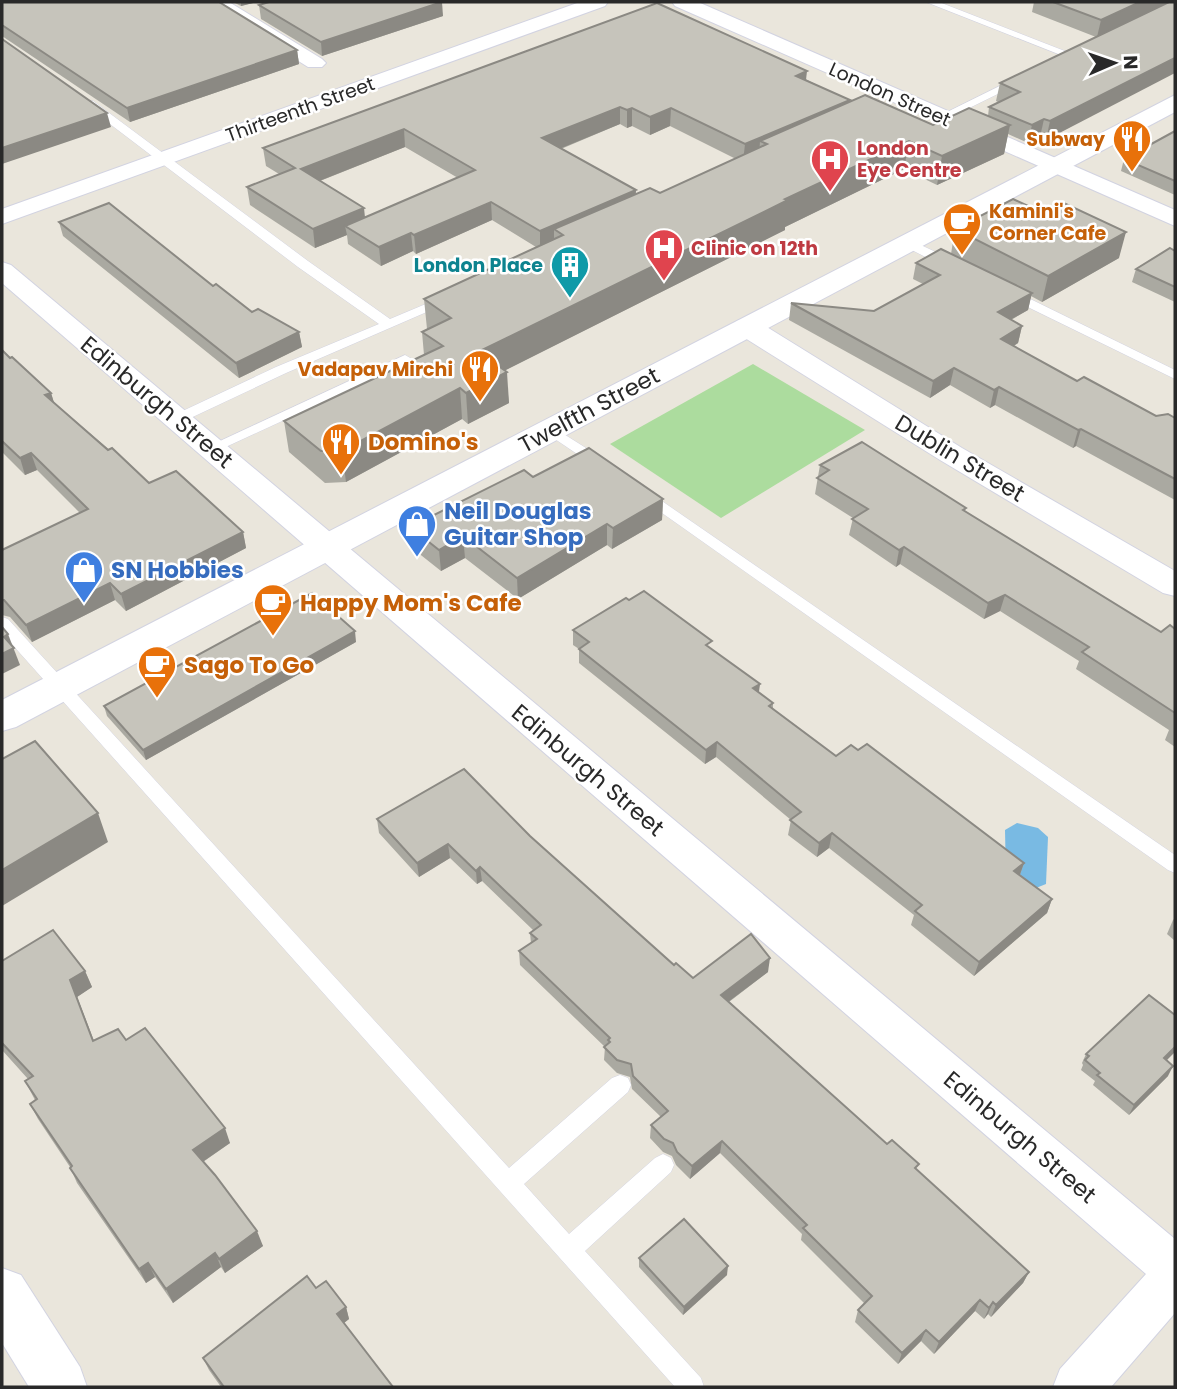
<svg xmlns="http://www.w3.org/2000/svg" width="1177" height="1389" font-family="Poppins,sans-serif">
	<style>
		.green { fill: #acdc9e }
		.water { fill: #79bae3 }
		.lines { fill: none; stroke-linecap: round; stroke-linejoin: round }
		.lane-casing { stroke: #d2d3e1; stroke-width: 1 }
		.street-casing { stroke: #d2d3e1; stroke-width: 2 }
		.secondary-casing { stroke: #d2d3e1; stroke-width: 2 }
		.lane { fill: #fff; fill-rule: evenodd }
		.street { fill: #fff; fill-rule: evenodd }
		.secondary { fill: #fff; fill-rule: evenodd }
		.wall { fill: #aaa9a1; fill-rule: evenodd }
		.shaded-wall { fill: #8b8983 }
		.building { fill: #c6c4bb; stroke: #8b8983; stroke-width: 2 }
		.labels { text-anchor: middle; stroke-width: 5; stroke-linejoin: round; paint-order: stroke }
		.far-street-label { font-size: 19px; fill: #292929; stroke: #fff }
		.far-food-label { font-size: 19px; font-weight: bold; fill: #c56008; stroke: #fff; text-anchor: end }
		.far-health-label { font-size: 19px; font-weight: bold; fill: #be3a42; stroke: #fff; text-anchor: start }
		.far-culture-label { font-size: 19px; font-weight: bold; fill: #0d838f; stroke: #fff; text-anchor: end }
		.street-label { font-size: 23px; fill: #292929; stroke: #fff }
		.food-label { font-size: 23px; font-weight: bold; fill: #c56008; stroke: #fff; text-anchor: start }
		.shop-label { font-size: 23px; font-weight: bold; fill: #366cbe; stroke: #fff; text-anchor: start }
	</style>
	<rect width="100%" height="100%" fill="#eae6dc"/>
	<polygon class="green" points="753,364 865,430 721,518 610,444"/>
	<polygon class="water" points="1017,823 1038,828 1048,837 1046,884 1036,888 1006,877 1005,830"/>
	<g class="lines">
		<g class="lane-casing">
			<g id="lane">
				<polygon points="926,2 939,2 1075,55 1066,57"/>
				<polygon points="1020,76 1025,79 1024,81 947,119 937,117"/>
				<polygon points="85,101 93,101 308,261 390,319 440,298 450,298 452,301 286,373 182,422 172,422 170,419 172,416 276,367 379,324 298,267 85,105"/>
				<polygon points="910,240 955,261 956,264 950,268 945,267 906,247 904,244"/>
				<polygon points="1010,289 1175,370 1175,379 1005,296 1003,293"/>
				<polygon points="405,355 412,359 410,362 217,451 212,453 205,448"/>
				<polygon points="551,426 605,460 607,463 605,466 595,466 546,433 544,430 546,427"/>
				<polygon points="643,488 1175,855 1175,873 1168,870 638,496 635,493 638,490"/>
				<polygon points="2,617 8,619 509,1168 612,1078 620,1075 628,1078 631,1085 628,1092 524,1184 569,1234 655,1158 663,1154 671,1158 674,1165 671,1172 585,1251 701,1378 704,1387 675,1387 2,633"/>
			</g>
		</g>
		<g class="street-casing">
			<g id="street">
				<polygon points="205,2 229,2 322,59 326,63 322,67 308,67"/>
				<polygon points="580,2 608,2 605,6 2,224 2,209"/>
				<polygon points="672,2 698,2 1175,210 1175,226 675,6"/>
				<polygon points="2,262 11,265 1175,1239 1175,1313 1111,1387 1053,1387 1060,1369 1146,1274 2,283"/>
				<polygon points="747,319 757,321 962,448 1175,571 1175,596 1163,593 940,460 737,333 734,327 737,321"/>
			</g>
		</g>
		<g class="secondary-casing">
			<g id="secondary">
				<polygon points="1175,95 1175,112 16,727 2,731 2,700"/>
				<polygon points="2,1268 21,1275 80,1367 87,1387 29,1387 2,1343"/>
			</g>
		</g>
		<use href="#lane" class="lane"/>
		<use href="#street" class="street"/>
		<use href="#secondary" class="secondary"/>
	</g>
	<g class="wall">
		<polygon points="2,2 297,50 299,64 130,122 2,36"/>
		<polygon points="233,2 257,2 241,6"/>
		<path d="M1034,2H1175L1046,140L1040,137L1028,143L1008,134L1004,154L937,185L904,169L785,227V230L505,370L509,403L468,424L462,419L346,482L325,483L289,452L284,421L424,355L422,332L427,329L424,299L536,247L492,220L416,254L413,251L381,266L348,244L347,235L315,248L250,205L247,187L279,174L266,166L263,148L657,3L850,102L933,125L988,116L989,107L998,102L996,101L1000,83L1096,37L1032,12ZM620,124L627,128L632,126L650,135L670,126L736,159L660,193L635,194L636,190L561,149ZM405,147L458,178L365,217L320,181Z"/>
		<polygon points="259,5 443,16 322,56 261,19"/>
		<polygon points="1175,131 1175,195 1121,171 1124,159"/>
		<polygon points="59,222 213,286 252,312 299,332 302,347 239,378 63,236"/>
		<polygon points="955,229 1119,258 1042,302 1031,296 1028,310 1011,320 1022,326 1018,343 1014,346 1077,381 1156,416 1175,418 1175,500 1076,446 1073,448 995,405 990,408 950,385 930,398 789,320 791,303 874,311 923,284 913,279 916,263 951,254"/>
		<polygon points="1175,251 1175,302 1132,282 1136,269"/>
		<polygon points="2,350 51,393 54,403 149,483 243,532 246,548 126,611 115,600 32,642 10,617 2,615 2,550 80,513 37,470 25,475 2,452"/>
		<polygon points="820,465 966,508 965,511 1161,632 1175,629 1175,747 1165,740 1169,730 1076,669 1079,661 1000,611 984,619 900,564 896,567 849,535 853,518 815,494"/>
		<polygon points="533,477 663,499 662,520 612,549 607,545 518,599 465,558 441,571 412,548 410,527"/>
		<polygon points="573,630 711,648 759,692 773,703 773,709 836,756 858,750 1024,863 1020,875 1052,899 1047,913 974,976 911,925 914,915 829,848 817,857 788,835 791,820 716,757 705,764 579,663 579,649 573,645"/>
		<polygon points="356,642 146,760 107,716 104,706"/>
		<polygon points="377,819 530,836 674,965 693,978 768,972 729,1002 1029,1272 1023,1283 991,1317 988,1314 984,1319 975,1311 934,1354 921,1341 898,1364 855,1322 858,1310 865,1304 801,1240 802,1234 720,1153 690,1179 676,1165 672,1156 663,1152 650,1138 651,1125 661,1117 632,1089 630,1077 617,1073 604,1060 605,1047 520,965 519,951 531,943 530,933 533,930 482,881 477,884 450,858 419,877 379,833"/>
		<polygon points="1175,918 1175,941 1167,934 1173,920"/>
		<polygon points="2,961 85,971 92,987 77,997 94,1041 126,1040 230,1143 203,1162 263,1246 225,1273 221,1267 173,1303 155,1277 146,1283 77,1183 70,1167 38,1119 30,1104 35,1100 25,1081 28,1079 2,1050"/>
		<polygon points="1086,1054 1166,1061 1168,1076 1129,1115 1093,1085 1095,1081 1081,1070 1083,1065 1082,1063"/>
		<polygon points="639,1258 727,1275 683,1315 639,1267"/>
		<polygon points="316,1288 346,1307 349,1319 344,1323 393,1387 221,1387 209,1370 203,1358"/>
	</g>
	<g class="shaded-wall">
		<polygon points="241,2 257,2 241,6"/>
		<polygon points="442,2 443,16 322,56 321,42"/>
		<polygon points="1140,2 1170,2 1097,37 1101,20"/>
		<polygon points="297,50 299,64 130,122 127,108"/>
		<polygon points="1175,58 1175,73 1046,140 1050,121"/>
		<polygon points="807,71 805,89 796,76"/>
		<polygon points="850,100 848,117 767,144 760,141 759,156 743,162 745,144"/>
		<polygon points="620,107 620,124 542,156 542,138"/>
		<polygon points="632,108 632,126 627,128 627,110"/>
		<polygon points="671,108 670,126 650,135 650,117"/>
		<polygon points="107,113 111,127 2,164 2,148"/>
		<polygon points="1044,119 1040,137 1028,143 1032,125"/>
		<polygon points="1010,125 1004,154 937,185 942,156"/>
		<polygon points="404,129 405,147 304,187 301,169"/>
		<polygon points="909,141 904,169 785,227 785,230 480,383 478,352 785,199"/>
		<polygon points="636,190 635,209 563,235 554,229 554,244 540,250 540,231"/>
		<polygon points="491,202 492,220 416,254 414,235"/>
		<polygon points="364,208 366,227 345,226 347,235 315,248 313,229"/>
		<polygon points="1126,232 1119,258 1042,302 1048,276"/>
		<polygon points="411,233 413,251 381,266 379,247"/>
		<polygon points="1032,293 1028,310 994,329 998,312"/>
		<polygon points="1022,326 1018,343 997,356 1001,339"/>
		<polygon points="299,332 302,347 239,378 236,363"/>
		<polygon points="954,368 950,385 930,398 933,381"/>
		<polygon points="507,372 509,403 468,424 466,393"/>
		<polygon points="999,387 995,405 990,408 994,390"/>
		<polygon points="460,388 462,419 346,482 342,451"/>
		<polygon points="51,393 56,409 45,395"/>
		<polygon points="1081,429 1076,446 1073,448 1078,430"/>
		<polygon points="31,453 37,470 25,475 20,458"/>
		<polygon points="663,499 662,520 612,549 613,528"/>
		<polygon points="607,524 607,545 518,599 517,578"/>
		<polygon points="243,532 246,548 126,611 121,594"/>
		<polygon points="463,536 465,558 441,571 439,550"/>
		<polygon points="904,547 900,564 896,567 899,550"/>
		<polygon points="110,583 115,600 32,642 26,625"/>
		<polygon points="1005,595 1000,611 984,619 988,603"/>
		<polygon points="355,631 356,642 146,760 143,750"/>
		<polygon points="8,634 20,665 2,674 2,654 4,637"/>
		<polygon points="760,684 758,699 753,688"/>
		<polygon points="717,742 716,757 705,764 706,750"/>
		<polygon points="98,813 108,842 2,906 2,870"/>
		<polygon points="832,833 829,848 817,857 819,843"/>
		<polygon points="448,844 450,858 419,877 417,863"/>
		<polygon points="1024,863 1019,877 1014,871"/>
		<polygon points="480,867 482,881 477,884 476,871"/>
		<polygon points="1052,899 1047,913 974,976 979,962"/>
		<polygon points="770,958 768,972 720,1008 721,995"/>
		<polygon points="85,971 92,987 77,997 100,1057 70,980"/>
		<polygon points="1175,1047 1175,1052 1159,1068 1164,1058"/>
		<polygon points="1173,1066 1168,1076 1129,1115 1134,1105"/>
		<polygon points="225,1128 230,1143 198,1165 193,1150"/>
		<polygon points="722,1141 720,1153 690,1179 692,1166"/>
		<polygon points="257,1231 263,1246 225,1273 219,1259"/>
		<polygon points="215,1253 221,1267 173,1303 166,1289"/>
		<polygon points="148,1263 155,1277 146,1283 139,1269"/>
		<polygon points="728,1266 727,1275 683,1315 684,1307"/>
		<polygon points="1029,1272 1023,1283 991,1317 996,1305"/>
		<polygon points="980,1300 975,1311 934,1354 939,1342"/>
		<polygon points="993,1302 988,1314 984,1319 989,1308"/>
		<polygon points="346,1307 349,1319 340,1326 337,1314"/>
		<polygon points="926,1330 921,1341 898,1364 902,1353"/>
	</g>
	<g class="building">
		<polygon points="2,2 219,2 297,50 127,108 2,25"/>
		<polygon points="269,2 442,2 321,42 259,5"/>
		<polygon points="1053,2 1140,2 1101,20"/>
		<polygon points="1169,2 1175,2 1175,58 1050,121 1044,119 1032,125 989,107 1020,92 1000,83"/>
		<polygon points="657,3 807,71 796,76 850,100 745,144 671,108 650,117 632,108 627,110 620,107 542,138 636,190 540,231 491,202 414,235 411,233 379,247 345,226 475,170 404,129 301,169 364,208 313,229 247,187 295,168 263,148"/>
		<polygon points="2,39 107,113 2,148"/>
		<polygon points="865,95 933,125 969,108 1010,125 942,156 909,141 785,199 788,200 478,352 507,372 466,393 460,388 342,451 321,451 284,421 443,346 422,332 451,318 424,299 563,235 554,229 650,188 660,193 767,144 760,141"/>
		<polygon points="1175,131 1175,181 1124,159"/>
		<polygon points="1013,199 1041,212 1064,203 1126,232 1048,276 955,229"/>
		<polygon points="109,203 213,286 216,284 252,312 258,309 299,332 236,363 59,222"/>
		<polygon points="1170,248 1175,251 1175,287 1136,269"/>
		<polygon points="941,249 1032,293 998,312 1022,326 1001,339 1077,381 1084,377 1156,416 1168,414 1175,418 1175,479 1081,429 1078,430 999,387 994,390 954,368 933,381 791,303 874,311 940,275 916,263"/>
		<polygon points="2,350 10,358 12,357 51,393 45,395 108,450 112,448 149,483 176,471 243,532 121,594 110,583 26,625 4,600 2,600 2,550 88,509 31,453 20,458 2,441"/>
		<polygon points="862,442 966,508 963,510 1161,632 1170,625 1175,629 1175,713 1082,652 1089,647 1005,595 988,603 904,547 899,550 852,519 868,509 817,478 829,470 820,465"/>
		<polygon points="589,448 663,499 613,528 607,524 517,578 463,536 439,550 410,527 524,470 533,477"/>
		<polygon points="644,591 712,641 706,645 760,684 753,688 773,703 769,706 836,756 851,745 858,750 867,744 1024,863 1014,871 1052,899 979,962 915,911 922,905 832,833 819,843 790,820 801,812 717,742 706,750 579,649 589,642 573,630 626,598 629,600"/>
		<polygon points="312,593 355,631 143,750 104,706"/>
		<polygon points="2,627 8,634 4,637 14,648 2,654"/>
		<polygon points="35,741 98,813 2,870 2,759"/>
		<polygon points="464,769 530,836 674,965 676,963 693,978 751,934 770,958 721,995 887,1144 892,1140 919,1164 915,1168 1029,1272 996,1305 993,1302 989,1308 980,1300 939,1342 926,1330 902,1353 858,1310 872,1296 803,1228 807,1225 722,1141 692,1166 677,1152 673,1143 664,1139 651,1125 668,1111 633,1076 631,1064 617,1060 604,1047 610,1042 608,1040 610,1038 519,951 537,939 530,933 541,925 480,867 476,871 448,844 417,863 377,819"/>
		<polygon points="53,930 85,971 70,980 93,1041 118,1029 126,1040 145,1028 225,1128 193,1150 215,1175 257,1231 219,1259 215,1253 166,1289 148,1263 139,1269 70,1168 72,1166 30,1104 37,1099 25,1081 33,1076 2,1043 2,961"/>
		<polygon points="1149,995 1175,1015 1175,1047 1164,1058 1173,1066 1134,1105 1097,1075 1100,1073 1085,1060 1089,1056 1086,1054"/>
		<polygon points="684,1219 728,1266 684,1307 639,1258"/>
		<polygon points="307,1276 316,1288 326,1281 346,1307 337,1314 393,1387 224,1387 203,1358"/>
	</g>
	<defs>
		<g id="restaurant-pin" transform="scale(2.0125)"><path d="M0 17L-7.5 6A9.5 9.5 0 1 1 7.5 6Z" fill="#e8710a" stroke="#fff"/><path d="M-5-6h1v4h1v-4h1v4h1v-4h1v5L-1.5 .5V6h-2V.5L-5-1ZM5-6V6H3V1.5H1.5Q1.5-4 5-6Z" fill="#fff"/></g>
		<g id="hospital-pin" transform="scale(2.0125)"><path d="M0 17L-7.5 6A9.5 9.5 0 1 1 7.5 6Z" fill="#e0444e" stroke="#fff"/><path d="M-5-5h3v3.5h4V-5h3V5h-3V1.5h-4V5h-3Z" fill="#fff"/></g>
		<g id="cafe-pin" transform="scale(2.0125)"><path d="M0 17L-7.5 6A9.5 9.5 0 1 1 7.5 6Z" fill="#e8710a" stroke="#fff"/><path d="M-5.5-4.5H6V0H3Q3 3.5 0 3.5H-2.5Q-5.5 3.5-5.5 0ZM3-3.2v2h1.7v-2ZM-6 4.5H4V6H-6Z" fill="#fff"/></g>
		<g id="building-pin" transform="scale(2.0125)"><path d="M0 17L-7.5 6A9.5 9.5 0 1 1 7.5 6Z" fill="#0f9aa8" stroke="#fff"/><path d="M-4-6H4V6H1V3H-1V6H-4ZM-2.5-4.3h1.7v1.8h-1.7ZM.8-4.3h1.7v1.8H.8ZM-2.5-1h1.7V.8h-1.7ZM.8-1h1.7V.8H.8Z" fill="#fff"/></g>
		<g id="shop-pin" transform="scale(2.0125)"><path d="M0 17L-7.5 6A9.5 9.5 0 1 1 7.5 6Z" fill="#3f7fe0" stroke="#fff"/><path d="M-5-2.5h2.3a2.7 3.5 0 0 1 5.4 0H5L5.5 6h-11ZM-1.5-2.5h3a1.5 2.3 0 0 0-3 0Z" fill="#fff"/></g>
	</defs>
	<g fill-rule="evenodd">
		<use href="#restaurant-pin" x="1132" y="139"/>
		<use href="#hospital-pin" x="830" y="159"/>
		<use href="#cafe-pin" x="962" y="222"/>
		<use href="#hospital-pin" x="664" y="248"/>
		<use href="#building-pin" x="570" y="265"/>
		<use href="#restaurant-pin" x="480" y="369"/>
		<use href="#restaurant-pin" x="341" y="442"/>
		<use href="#shop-pin" x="417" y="524"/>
		<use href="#shop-pin" x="84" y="570"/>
		<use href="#cafe-pin" x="273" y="603"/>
		<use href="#cafe-pin" x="157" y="665"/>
	</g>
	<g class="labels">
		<g class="far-street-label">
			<text transform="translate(890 94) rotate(24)" y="7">London Street</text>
			<text transform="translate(300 109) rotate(-20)" y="7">Thirteenth Street</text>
		</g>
		<g class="far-food-label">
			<text x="1105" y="146">Subway</text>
			<text x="989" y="218" text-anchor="start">Kamini's<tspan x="989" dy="22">Corner Cafe</tspan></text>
			<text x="453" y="376">Vadapav Mirchi</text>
		</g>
		<g class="far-health-label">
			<text x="857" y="155">London<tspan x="857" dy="22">Eye Centre</tspan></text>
			<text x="691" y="255">Clinic on 12th</text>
		</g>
		<g class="far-culture-label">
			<text x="543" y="272">London Place</text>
		</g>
		<g class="street-label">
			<text transform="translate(157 402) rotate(40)" y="8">Edinburgh Street</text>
			<text transform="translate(589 410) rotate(-28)" y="8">Twelfth Street</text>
			<text transform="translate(960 458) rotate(31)" y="8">Dublin Street</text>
			<text transform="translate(588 770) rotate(40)" y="8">Edinburgh Street</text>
			<text transform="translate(1020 1137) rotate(40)" y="8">Edinburgh Street</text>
		</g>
		<g class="food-label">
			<text x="368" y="450">Domino's</text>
			<text x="300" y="611">Happy Mom's Cafe</text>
			<text x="184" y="673">Sago To Go</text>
		</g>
		<g class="shop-label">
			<text x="444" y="519">Neil Douglas<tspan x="444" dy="26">Guitar Shop</tspan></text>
			<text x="111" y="578">SN Hobbies</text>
		</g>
	</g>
	<rect width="1177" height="1389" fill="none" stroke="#292929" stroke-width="7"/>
	<g transform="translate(1114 63) rotate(88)" stroke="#ffffff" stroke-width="5" paint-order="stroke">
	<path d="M0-5L12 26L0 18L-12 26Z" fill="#292929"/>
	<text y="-10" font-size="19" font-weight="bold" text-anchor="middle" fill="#292929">N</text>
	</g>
</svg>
